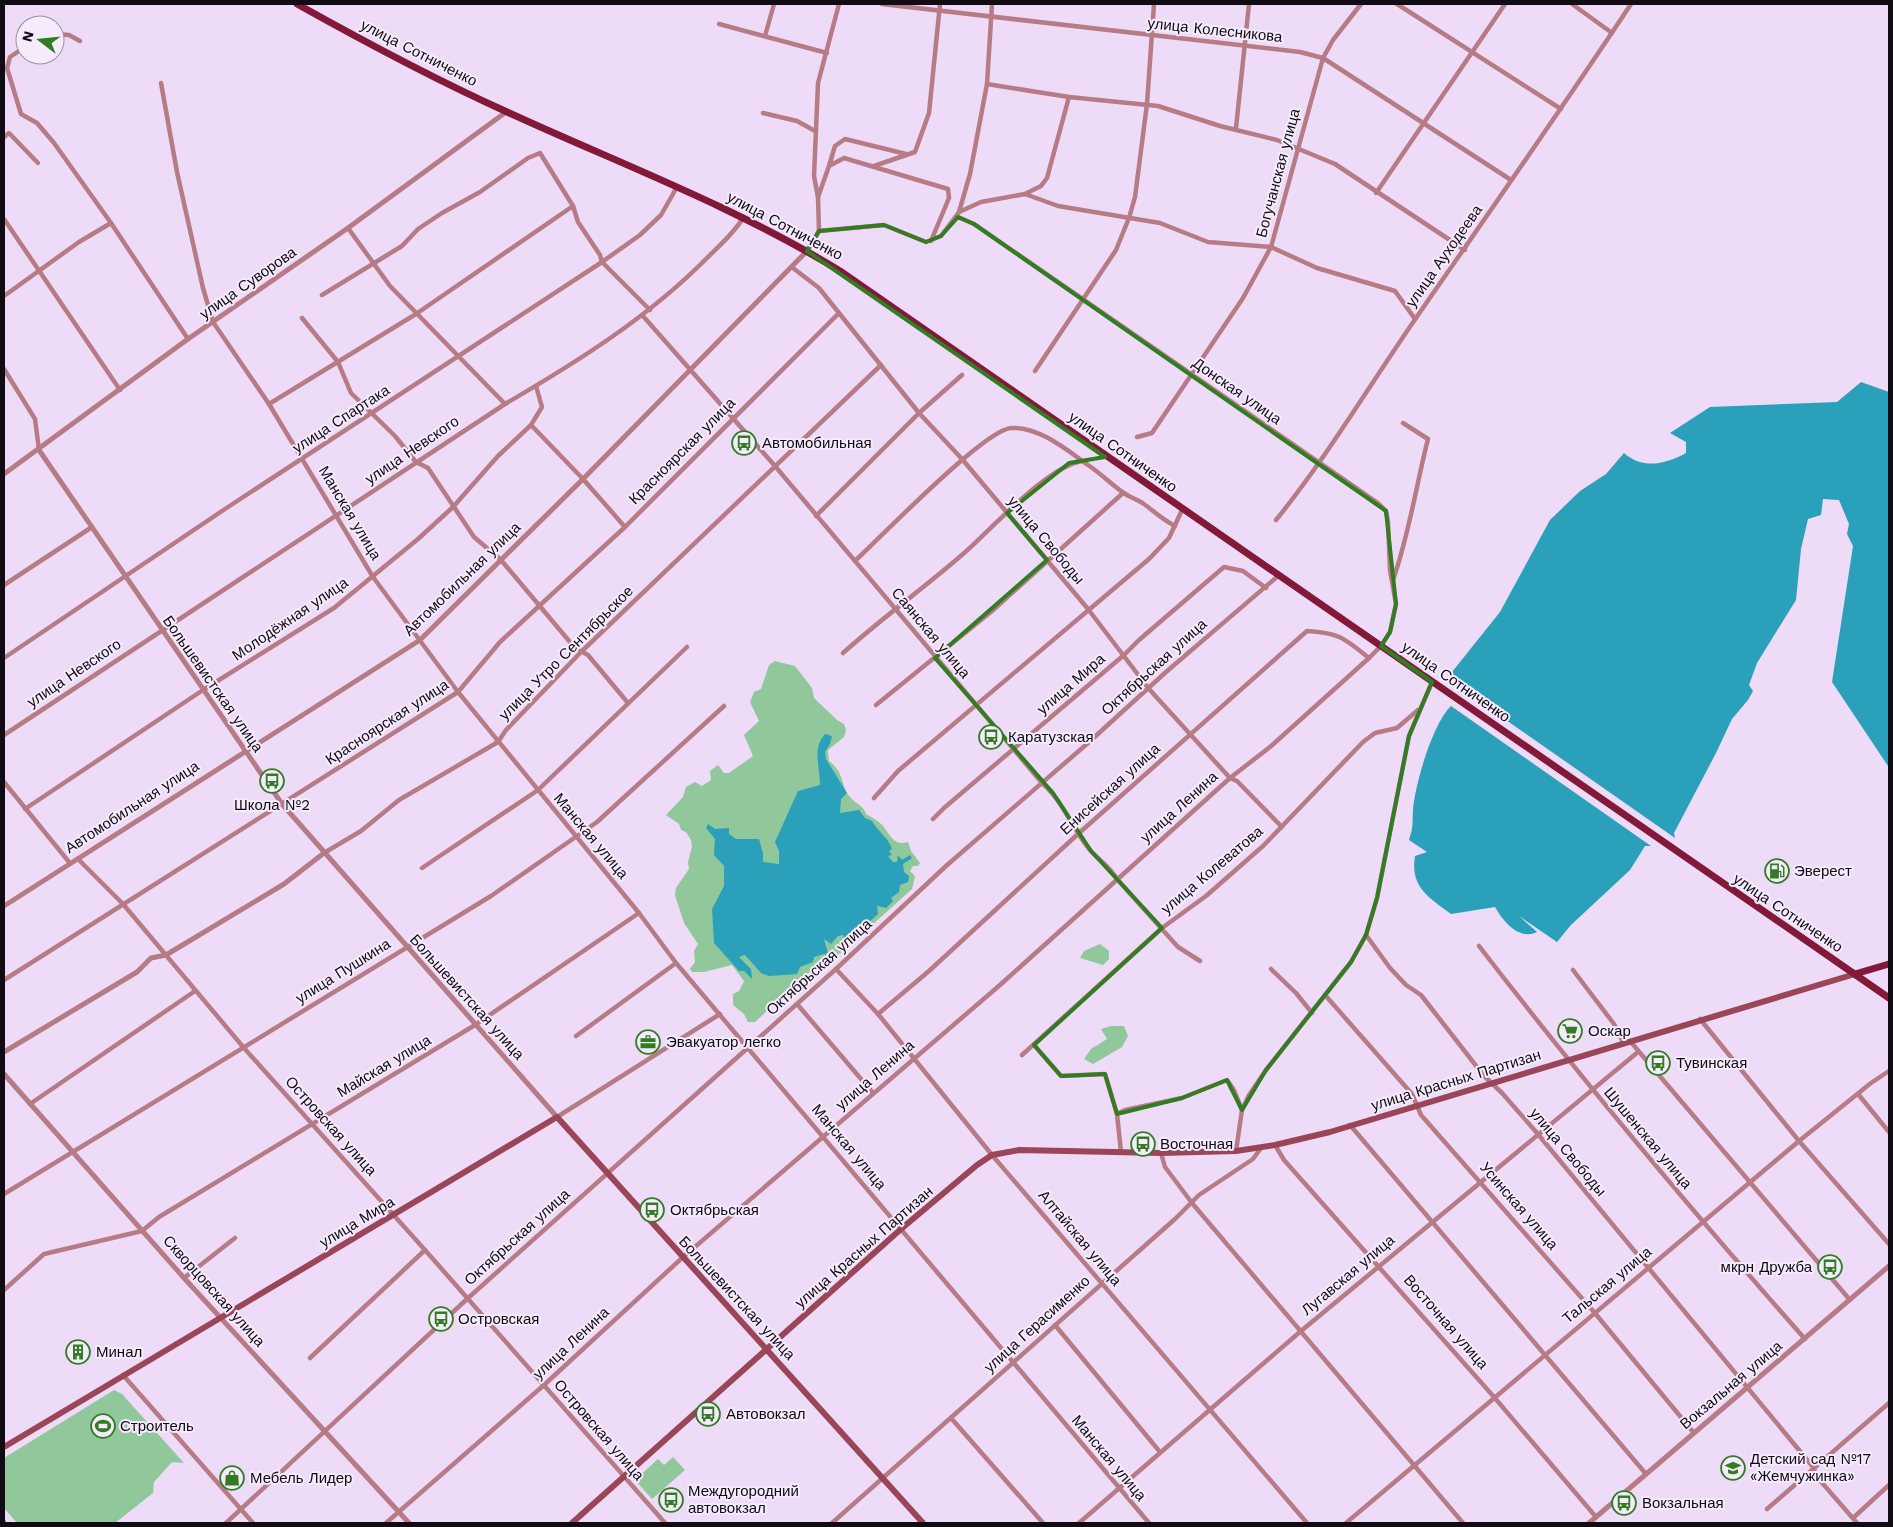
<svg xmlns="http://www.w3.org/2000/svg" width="1893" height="1527" font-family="'Work Sans',sans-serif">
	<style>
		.green { fill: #90c89c }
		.water { fill: #2aa0ba }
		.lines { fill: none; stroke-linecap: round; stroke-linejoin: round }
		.minor { stroke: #b67b84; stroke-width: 4.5 }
		.tertiary { stroke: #b67b84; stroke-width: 5 }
		.secondary { stroke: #9a4658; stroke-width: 6 }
		.primary { stroke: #831939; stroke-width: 7 }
		.marked { fill: none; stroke: #327c23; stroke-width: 4; stroke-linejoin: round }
		.labels { text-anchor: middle; stroke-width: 4; stroke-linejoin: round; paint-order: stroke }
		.street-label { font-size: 15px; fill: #110b14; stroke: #f6ebfc }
		.poi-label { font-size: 15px; fill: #110b14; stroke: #f6ebfc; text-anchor: start }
	</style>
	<rect width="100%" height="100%" fill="#eddbf7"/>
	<g class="green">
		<path d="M775,661L795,666L812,688L814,698L837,720L844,724L846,730L844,737L828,750L829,761C846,774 840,787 851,798C856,804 864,806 866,814C871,817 877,820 880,823C890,832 892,847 908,842L911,851L920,863L918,866H913L910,871L915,876L912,889L842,952L812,970L755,1022H748L744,1014L733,1005V994L739,991L744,981L732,965L704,972H692L690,969L695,962L694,951L698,944L684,923L675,895L676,888L689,869L688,862L692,847L691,840L686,832L681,830L679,824L666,815L683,797L686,787L695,782L702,786L711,780L710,771L718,765L724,773H729L753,756L744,735L759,721L750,702L754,692L761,689L769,665Z"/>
		<polygon points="1100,944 1109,951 1109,959 1103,965 1080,958 1084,951"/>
		<polygon points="1111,1026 1124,1026 1128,1036 1122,1047 1093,1064 1084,1059 1091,1049 1107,1039 1101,1029"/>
		<polygon points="114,1390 122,1394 184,1463 172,1462 154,1482 153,1493 115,1523 17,1523 4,1508 4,1458"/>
		<polygon points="673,1457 685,1470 652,1499 635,1480 658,1459 664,1465"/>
	</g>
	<g class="water">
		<path d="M1861,382L1889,392L1888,766L1832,682L1853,546L1847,534L1849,524L1839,500L1823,499L1821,515L1808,519L1801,549L1796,600L1757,663L1749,685L1753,691L1748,700L1732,719L1716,753L1674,833L1675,838L1456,685L1452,672L1500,612L1550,520L1580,491L1606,474L1624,453C1643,470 1666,464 1686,453V442L1670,433L1710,407L1837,402Z"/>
		<path d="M1451,706L1651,846H1645L1630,870L1571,925L1557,942L1519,916L1537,932C1519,941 1503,921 1495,907L1451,914C1428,897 1410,887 1415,856L1427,852L1409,840C1414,825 1412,824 1413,810C1415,784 1433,723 1451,706Z"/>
		<path d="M825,734L832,736L830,744L825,752L826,759L847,793L841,799L840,813L859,810L865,818L872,821C878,832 888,837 892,849L889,851L892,855L888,856L893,862H897L898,855L902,860L910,855L912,858L903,864L904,872L909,876L908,882L900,885L899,892L891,898L893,901L886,908L877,906L878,914L846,943L843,935L838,936L831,944L824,939L828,953L814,957L813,962L800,967L797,974L769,976L761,973L745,955L739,957L751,969L752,979L744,971H739L714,943L712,909L724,886V866L714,855L715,839L706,828L708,824L715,829L729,828V834L736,839H759L763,853V862L779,864V851L775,842L798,791L820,785C820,767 812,748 825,734Z"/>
	</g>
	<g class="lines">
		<g class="minor">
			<polyline points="882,4 1300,52 1323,58 1511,180"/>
			<polyline points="1397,4 1561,109"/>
			<polyline points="1572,4 1612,33"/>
			<polyline points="719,24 827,53"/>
			<polyline points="55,34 69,35 80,41"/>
			<polyline points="765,36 774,4"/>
			<polyline points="25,47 10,57 7,68 21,114 37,123 54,143 111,223 188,339"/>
			<polyline points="161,83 177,172 203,288 213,322 269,404 373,577 458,692 639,913 676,963 1149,1523"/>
			<polyline points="987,84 1069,97 1158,106 1220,126 1277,140 1335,164 1465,250"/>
			<polyline points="763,113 797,121 815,131"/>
			<polyline points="1236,128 1249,4"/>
			<polyline points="4,137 9,133 38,163"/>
			<polyline points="829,166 835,146 845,139 906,154"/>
			<polyline points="874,166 915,152 929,113 940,4"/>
			<polyline points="1376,193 1505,4"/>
			<polyline points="1025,194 1041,186 1047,178 1069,97"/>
			<polyline points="818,197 829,166 844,158 948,189 949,198 931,241"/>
			<polyline points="959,212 981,202 1025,194 1058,206 1160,223 1208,242 1271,247 1317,268 1395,291 1415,319"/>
			<polyline points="4,219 120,390"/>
			<polyline points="348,228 390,286 505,404"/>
			<polyline points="819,231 818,197 814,176 818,83 839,4"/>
			<polyline points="807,251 819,231 884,225 926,242 941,236 959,212 970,174 987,84 992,4"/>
			<polyline points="793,268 819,288 919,413 962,459 1088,609 1149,689 1230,778 1237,781 1282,827"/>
			<polyline points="322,295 402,246 418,229 442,213 480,192 528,158 540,153 573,206 578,222 600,255 602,262 650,310"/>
			<polyline points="4,296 79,242 111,223"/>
			<path d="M643,316L775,466L1042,783C1064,802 1072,829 1090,850C1099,860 1110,867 1117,879L1178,947L1200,961"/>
			<polyline points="302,318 338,362 351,393 395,436 416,462 428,468 474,537 501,560 575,648 588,655 628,703"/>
			<polyline points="4,369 35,419 39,450"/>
			<polyline points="1035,371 1116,250 1129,218 1135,197 1147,104 1154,4"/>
			<polyline points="269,404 416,314 573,206"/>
			<polyline points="531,425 583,479 625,527"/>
			<polyline points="1137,437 1152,433 1243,298 1271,247 1323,58 1333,40 1361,4"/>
			<polyline points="816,516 919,413 962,375"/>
			<path d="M1276,520C1327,457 1369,386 1416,318C1488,214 1561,110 1631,4"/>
			<path d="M855,561C881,537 984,430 1011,428C1038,426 1067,450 1088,465C1100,473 1110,483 1121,491C1128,497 1137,499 1144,504C1155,512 1163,520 1175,526"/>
			<path d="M1393,580C1409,535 1416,486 1428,439L1403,423"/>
			<polyline points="4,585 92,527"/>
			<path d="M843,653C882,618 924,588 963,554C992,529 1045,468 1082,461"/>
			<polyline points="4,658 228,507 602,262 640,235 661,215 677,187"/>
			<polyline points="876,705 992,611 1123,493"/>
			<path d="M4,735L505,404C577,362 649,317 708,257C720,245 734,233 743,218"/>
			<polyline points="4,782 69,862"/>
			<polyline points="874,798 898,771 1149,559 1169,538 1182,510"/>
			<polyline points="25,809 203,690 334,608 418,539 453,507 498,456 531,425 542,407 536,386"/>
			<polyline points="933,819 944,808 1124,655 1139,640 1224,567 1243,571 1266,588"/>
			<polyline points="324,853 361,831 399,800 498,742 506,730 581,652 881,365"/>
			<polyline points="78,859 123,904 244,1048 425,1250 665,1523"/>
			<polyline points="422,868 538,790 687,647"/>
			<polyline points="1366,935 1390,968 1406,985 1421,995 1484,1076 1502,1093 1537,1133 1813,1467 1817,1477 1857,1523"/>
			<path d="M1479,946C1583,1081 1692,1211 1805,1339"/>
			<polyline points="836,969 878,1014 992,1155 1307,1523"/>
			<polyline points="1271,969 1296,993 1312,1013"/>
			<polyline points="1573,970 1614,1024 1623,1042"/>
			<polyline points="4,980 458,692 500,642 625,527 838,314"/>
			<polyline points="1325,995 1412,1094 1421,1115 1594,1312 1694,1433"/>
			<polyline points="797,1004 873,1093"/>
			<path d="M878,1014L929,971L1078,834L1307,631C1340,633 1344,638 1369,658"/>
			<polyline points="1700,1019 1799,1141 1889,1244"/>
			<polyline points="576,1036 676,963"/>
			<polyline points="1630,1041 1850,1300"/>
			<polyline points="1034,1045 1061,1076 1105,1074 1117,1114 1121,1152"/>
			<polyline points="1022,1055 1162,928 1206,896 1263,846 1363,742 1375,733 1397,728 1418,710"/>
			<polyline points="1858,1094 1889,1132"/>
			<polyline points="30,1104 195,991"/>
			<polyline points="1117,1114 1125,1110 1182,1098 1227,1080 1234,1090 1242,1110"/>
			<polyline points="557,1117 720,1014"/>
			<polyline points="1350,1125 1646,1474"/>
			<polyline points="1275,1145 1284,1160 1494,1397 1596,1517"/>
			<polyline points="1236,1151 1242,1110 1249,1095 1266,1070 1351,962 1366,935 1377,898 1409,736 1432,682"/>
			<polyline points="1161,1153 1165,1167 1192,1203 1463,1523"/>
			<polyline points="4,1194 491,896 597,822 724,706"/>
			<polyline points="184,1278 235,1238"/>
			<polyline points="4,1290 44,1254 142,1231 159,1217 475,1025 639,913"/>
			<polyline points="1055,1325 1160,1452"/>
			<polyline points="310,1358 425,1250"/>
			<polyline points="123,1375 253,1523"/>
			<polyline points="951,1418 1043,1523"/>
			<polyline points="1767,1509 1889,1403"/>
			<polyline points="1853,1518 1889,1485"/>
			<polyline points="4,1522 4,1523"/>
			<polyline points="226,1523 467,1299 836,969 946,866 1088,743 1166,672 1278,576"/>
			<polyline points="386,1523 544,1385 682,1258 1000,985 1230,778 1270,747 1369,658 1381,646 1390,632 1396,604 1390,570 1388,522 1386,511 1378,503 974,224 958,217"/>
			<polyline points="832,1523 1175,1219 1199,1195 1253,1159 1261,1148"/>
			<polyline points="1079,1523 1301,1331 1638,1052"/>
			<polyline points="1346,1523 1799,1141 1871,1083 1889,1071"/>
		</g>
		<g class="tertiary">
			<polyline points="39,450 282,804 557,1117"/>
			<polyline points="4,474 188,339 348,228 506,112"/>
			<polyline points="4,906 420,640 583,479 807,251"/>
			<polyline points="4,1052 137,972 151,958 166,955 284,884 324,853"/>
			<polyline points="4,1074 184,1278 409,1523"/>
			<polyline points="1589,1523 1889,1266"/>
		</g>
		<g class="secondary">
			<polyline points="4,1447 557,1117 923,1523"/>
			<polyline points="572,1523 901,1229 977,1165 992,1155 1019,1150 1161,1153 1236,1151 1275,1145 1330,1132 1855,974"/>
		</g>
		<g class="primary">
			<path d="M297,4C365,42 434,79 505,111C618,163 734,206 840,271L1889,998"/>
			<polyline points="1855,974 1889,964"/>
		</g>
	</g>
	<path class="marked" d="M958,217L974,224L1386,511L1396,604L1390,632L1381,646L1432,682L1409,736L1377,898L1366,935L1351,962L1266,1070L1242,1110L1227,1080L1182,1098L1117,1114L1105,1074L1061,1076L1034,1045L1162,928L1091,851L1053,793L935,658L1047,560L1007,513L1069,463L1105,457L807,251L819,231L884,225L926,242L941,236Z"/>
	<defs>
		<g id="bus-ring" transform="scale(1.25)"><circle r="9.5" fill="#f6ebfc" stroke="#327c23" stroke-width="1.5"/><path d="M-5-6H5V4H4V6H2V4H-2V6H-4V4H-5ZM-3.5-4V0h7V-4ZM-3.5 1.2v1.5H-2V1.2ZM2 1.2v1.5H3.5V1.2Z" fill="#327c23"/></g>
		<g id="fuel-ring" transform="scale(1.25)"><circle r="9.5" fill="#f6ebfc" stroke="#327c23" stroke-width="1.5"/><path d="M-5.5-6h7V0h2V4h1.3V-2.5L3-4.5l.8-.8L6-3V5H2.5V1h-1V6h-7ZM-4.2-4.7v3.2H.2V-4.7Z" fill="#327c23"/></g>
		<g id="supermarket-ring" transform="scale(1.25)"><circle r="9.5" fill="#f6ebfc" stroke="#327c23" stroke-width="1.5"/><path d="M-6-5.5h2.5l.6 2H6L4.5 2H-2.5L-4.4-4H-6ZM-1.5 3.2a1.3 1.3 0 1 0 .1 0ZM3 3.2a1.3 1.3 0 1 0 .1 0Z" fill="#327c23"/></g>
		<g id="office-ring" transform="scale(1.25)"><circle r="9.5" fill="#f6ebfc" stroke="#327c23" stroke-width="1.5"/><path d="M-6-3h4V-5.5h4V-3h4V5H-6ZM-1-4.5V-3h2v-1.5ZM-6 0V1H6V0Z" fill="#327c23"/></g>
		<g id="building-ring" transform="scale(1.25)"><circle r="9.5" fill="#f6ebfc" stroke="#327c23" stroke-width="1.5"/><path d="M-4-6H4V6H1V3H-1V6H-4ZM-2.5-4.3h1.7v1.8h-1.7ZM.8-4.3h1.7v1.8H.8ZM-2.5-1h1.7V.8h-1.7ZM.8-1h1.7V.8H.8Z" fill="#327c23"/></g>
		<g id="stadium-ring" transform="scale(1.25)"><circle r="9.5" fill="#f6ebfc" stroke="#327c23" stroke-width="1.5"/><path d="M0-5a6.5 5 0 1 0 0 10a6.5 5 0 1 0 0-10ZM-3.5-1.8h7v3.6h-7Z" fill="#327c23"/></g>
		<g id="school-ring" transform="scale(1.25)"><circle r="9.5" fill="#f6ebfc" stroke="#327c23" stroke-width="1.5"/><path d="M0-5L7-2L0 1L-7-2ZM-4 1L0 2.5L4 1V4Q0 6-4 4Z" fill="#327c23"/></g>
		<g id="shop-ring" transform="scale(1.25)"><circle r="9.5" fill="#f6ebfc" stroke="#327c23" stroke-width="1.5"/><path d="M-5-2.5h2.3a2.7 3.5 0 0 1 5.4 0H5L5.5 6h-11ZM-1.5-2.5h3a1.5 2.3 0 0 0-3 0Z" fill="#327c23"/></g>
	</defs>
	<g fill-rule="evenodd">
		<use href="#bus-ring" x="744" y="443"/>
		<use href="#bus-ring" x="991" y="737"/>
		<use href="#bus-ring" x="272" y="781"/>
		<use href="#fuel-ring" x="1777" y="871"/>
		<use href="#supermarket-ring" x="1570" y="1031"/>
		<use href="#office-ring" x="648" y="1042"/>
		<use href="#bus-ring" x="1658" y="1063"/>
		<use href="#bus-ring" x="1143" y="1144"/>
		<use href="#bus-ring" x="652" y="1210"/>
		<use href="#bus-ring" x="1830" y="1267"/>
		<use href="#bus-ring" x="441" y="1319"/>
		<use href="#building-ring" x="78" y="1352"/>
		<use href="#bus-ring" x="708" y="1414"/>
		<use href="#stadium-ring" x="103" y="1426"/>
		<use href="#school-ring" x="1733" y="1468"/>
		<use href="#shop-ring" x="232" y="1478"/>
		<use href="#bus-ring" x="671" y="1500"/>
		<use href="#bus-ring" x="1624" y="1503"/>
	</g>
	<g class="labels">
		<g class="street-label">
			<text transform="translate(1215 30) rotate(6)" y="5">улица Колесникова</text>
			<text transform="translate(419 53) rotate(27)" y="5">улица Сотниченко</text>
			<text transform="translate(1278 173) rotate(-75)" y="5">Богучанская улица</text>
			<text transform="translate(785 226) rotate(28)" y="5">улица Сотниченко</text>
			<text transform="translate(1444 256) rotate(-55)" y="5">улица Ауходеева</text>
			<text transform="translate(248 283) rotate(-35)" y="5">улица Суворова</text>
			<text transform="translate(1237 391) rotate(35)" y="5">Донская улица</text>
			<text transform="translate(341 419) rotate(-33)" y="5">улица Спартака</text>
			<text transform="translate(412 450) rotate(-34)" y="5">улица Невского</text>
			<text transform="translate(682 451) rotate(-45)" y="5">Красноярская улица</text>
			<text transform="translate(1123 452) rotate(35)" y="5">улица Сотниченко</text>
			<text transform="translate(350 513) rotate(59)" y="5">Манская улица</text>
			<text transform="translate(1046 540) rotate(50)" y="5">улица Свободы</text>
			<text transform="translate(462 579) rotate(-44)" y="5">Автомобильная улица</text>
			<text transform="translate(290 619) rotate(-34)" y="5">Молодёжная улица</text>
			<text transform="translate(931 633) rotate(50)" y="5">Саянская улица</text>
			<text transform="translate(566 653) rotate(-45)" y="5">улица Утро Сентябрьское</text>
			<text transform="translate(1154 667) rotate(-42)" y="5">Октябрьская улица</text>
			<text transform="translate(74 673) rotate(-34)" y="5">улица Невского</text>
			<text transform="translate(1456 682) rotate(35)" y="5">улица Сотниченко</text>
			<text transform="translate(213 684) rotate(55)" y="5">Большевистская улица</text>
			<text transform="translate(1071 684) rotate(-41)" y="5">улица Мира</text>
			<text transform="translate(387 722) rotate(-33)" y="5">Красноярская улица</text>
			<text transform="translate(1110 789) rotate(-42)" y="5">Енисейская улица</text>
			<text transform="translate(132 807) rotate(-33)" y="5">Автомобильная улица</text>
			<text transform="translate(1179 807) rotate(-42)" y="5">улица Ленина</text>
			<text transform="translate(591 836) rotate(50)" y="5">Манская улица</text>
			<text transform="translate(1212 870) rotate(-40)" y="5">улица Колеватова</text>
			<text transform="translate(1788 913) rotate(34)" y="5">улица Сотниченко</text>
			<text transform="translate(819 967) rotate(-42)" y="5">Октябрьская улица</text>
			<text transform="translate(343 971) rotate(-32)" y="5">улица Пушкина</text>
			<text transform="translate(467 997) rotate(48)" y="5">Большевистская улица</text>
			<text transform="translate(384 1066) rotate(-31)" y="5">Майская улица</text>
			<text transform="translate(875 1075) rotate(-41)" y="5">улица Ленина</text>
			<text transform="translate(1456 1080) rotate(-17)" y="5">улица Красных Партизан</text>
			<text transform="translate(331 1126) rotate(48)" y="5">Островская улица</text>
			<text transform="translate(1648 1138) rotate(50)" y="5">Шушенская улица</text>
			<text transform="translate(849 1147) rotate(50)" y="5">Манская улица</text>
			<text transform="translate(1568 1152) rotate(50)" y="5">улица Свободы</text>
			<text transform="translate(1519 1206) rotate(49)" y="5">Усинская улица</text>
			<text transform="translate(357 1222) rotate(-31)" y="5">улица Мира</text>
			<text transform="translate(517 1237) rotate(-42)" y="5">Октябрьская улица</text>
			<text transform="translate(1080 1238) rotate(50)" y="5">Алтайская улица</text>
			<text transform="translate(864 1247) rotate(-41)" y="5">улица Красных Партизан</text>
			<text transform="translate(1348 1275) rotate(-40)" y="5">Лугавская улица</text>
			<text transform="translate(1607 1285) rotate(-40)" y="5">Тальская улица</text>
			<text transform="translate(214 1291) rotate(48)" y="5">Скворцовская улица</text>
			<text transform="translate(737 1298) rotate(47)" y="5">Большевистская улица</text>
			<text transform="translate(1446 1322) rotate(49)" y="5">Восточная улица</text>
			<text transform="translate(1037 1324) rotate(-42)" y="5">улица Герасименко</text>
			<text transform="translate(571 1343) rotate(-43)" y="5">улица Ленина</text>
			<text transform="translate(1731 1385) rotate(-40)" y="5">Вокзальная улица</text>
			<text transform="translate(599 1430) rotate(49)" y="5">Островская улица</text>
			<text transform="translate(1109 1458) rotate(50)" y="5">Манская улица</text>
		</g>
		<g class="poi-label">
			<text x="762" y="448">Автомобильная</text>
			<text x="1008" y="742">Каратузская</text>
			<text x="272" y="810" text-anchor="middle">Школа №2</text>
			<text x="1794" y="876">Эверест</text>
			<text x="1588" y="1036">Оскар</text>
			<text x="666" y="1047">Эвакуатор легко</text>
			<text x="1676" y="1068">Тувинская</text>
			<text x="1160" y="1149">Восточная</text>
			<text x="670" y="1215">Октябрьская</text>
			<text x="1812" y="1272" text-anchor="end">мкрн Дружба</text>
			<text x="458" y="1324">Островская</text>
			<text x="96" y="1357">Минал</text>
			<text x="726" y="1419">Автовокзал</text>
			<text x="120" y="1431">Строитель</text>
			<text x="1750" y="1464">Детский сад №17<tspan x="1750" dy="17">«Жемчужинка»</tspan></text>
			<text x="250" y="1483">Мебель Лидер</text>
			<text x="688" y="1496">Междугородний<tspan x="688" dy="17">автовокзал</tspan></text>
			<text x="1642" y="1508">Вокзальная</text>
		</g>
	</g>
	<rect width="1893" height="1527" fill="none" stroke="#110b14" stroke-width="10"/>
	<g transform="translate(40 40) rotate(286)"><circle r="24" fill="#f6ebfc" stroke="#9a919f"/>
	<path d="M0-4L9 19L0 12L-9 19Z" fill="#327c23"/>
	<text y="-8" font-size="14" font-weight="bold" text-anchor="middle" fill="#110b14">N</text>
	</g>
</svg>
